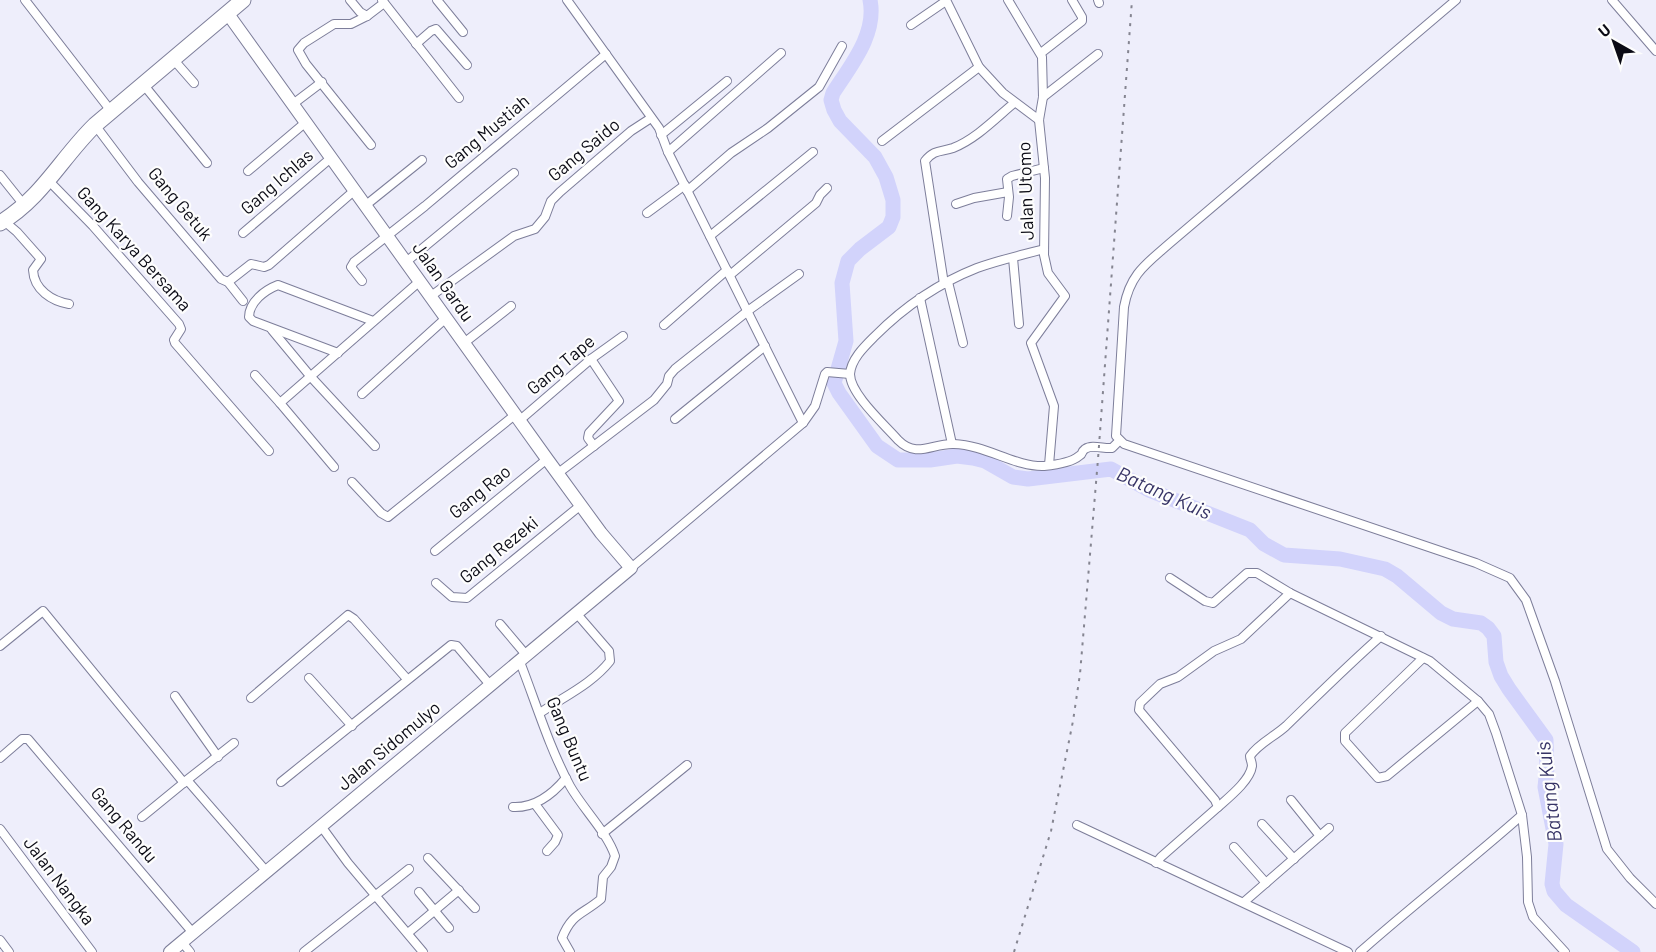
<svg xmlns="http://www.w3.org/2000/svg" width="1656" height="952" font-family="Barlow,sans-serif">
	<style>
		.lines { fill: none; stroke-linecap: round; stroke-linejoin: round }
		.river { stroke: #d2d3fb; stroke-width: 15 }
		.street-casing { stroke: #7d7e9a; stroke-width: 10 }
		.secondary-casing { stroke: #7d7e9a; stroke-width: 14 }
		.highway-casing { stroke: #7d7e9a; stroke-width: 17 }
		.street { stroke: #fff; stroke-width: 8 }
		.secondary { stroke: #fff; stroke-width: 12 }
		.highway { stroke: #fff; stroke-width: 15 }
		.rail { stroke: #858591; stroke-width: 2; stroke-dasharray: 3 6; stroke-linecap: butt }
		.labels { text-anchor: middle; stroke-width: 4.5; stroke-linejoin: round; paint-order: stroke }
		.street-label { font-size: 18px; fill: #0b0b15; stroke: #fdfdfd }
		.water-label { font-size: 20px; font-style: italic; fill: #373466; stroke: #fdfdfd }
	</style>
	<rect width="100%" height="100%" fill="#eeeefb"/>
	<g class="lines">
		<path class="river" d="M870,0C877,34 851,65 833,93L831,100L834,110L840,121L875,157L886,177L893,200V217L889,227L860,249L848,261L842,283L846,341L834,383L839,393L877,446L898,460H930L957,456L973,458L985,461L1013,477L1028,479L1111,469L1149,490L1250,530L1264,544L1284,555L1340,559L1385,569L1397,576L1441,613L1453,619L1481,623L1488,628L1494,636L1496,662L1501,676L1509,689L1546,740L1547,768L1545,787L1556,844L1552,884L1554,891L1566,905L1633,952"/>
		<g class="street-casing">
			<g id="street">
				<polyline points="25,0 111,111"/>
				<polyline points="350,0 360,12 367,16"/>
				<polyline points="382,0 459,98"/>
				<polyline points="437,0 463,32"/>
				<polyline points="567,0 659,128 668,152 803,423"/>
				<polyline points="946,0 979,67 1003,93 1039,120"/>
				<polyline points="1008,0 1042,57 1043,97 1039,120 1045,178 1044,255 1048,273 1065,296 1031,343 1054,406 1049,465"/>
				<polyline points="1098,0 1099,3"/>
				<path d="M1456,0L1170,243C1146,264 1130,274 1124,307L1116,436L1124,444L1476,563L1510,578L1526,600L1555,681L1607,849L1630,878L1656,904"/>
				<polyline points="1612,0 1656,51"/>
				<polyline points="911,25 946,1"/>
				<polyline points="416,44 431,31 436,29 467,65"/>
				<polyline points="1041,53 1082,21 1082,17 1072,0"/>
				<polyline points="173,59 194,83"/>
				<polyline points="143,84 207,163"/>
				<polyline points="1043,97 1098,54"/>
				<polyline points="293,104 322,82"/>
				<polyline points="95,125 138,182 221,279 228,282 243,301"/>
				<polyline points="661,135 727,81"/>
				<polyline points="882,141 979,67"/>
				<polyline points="371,145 306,64 298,50 304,43 334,24 351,24 367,16 384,3"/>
				<polyline points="668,152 781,53"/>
				<polyline points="248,171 306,122"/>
				<polyline points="0,175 24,205"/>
				<polyline points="49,181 93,226 179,324 181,329 174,340 175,343 269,451"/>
				<polyline points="687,191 731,153 768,128 819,87 842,46"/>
				<polyline points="956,204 974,198 1008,192"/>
				<polyline points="366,205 422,160"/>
				<polyline points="647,213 685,185"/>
				<polyline points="1007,216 1009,197 1007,179 1012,176 1044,168"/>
				<path d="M4,221L17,232L41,259L33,270C34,290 52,301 69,304"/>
				<polyline points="243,233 332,157"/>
				<polyline points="710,236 813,152"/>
				<path d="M1044,249C1022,255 999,260 977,268C939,283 904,307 875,336C865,346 851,359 850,374C850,394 885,425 898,440C917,459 932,443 954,444C986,445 1015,467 1044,466C1054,465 1071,463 1079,456C1084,453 1080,453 1085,449C1092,444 1104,449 1112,448L1119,441"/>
				<polyline points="1013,258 1019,324"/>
				<polyline points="406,262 514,173"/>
				<polyline points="730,275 816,203 820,195 827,188"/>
				<polyline points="362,281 351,267 354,262 425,206 606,54"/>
				<polyline points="228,282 251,264 264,267 269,265 355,190"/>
				<polyline points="948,282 963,343"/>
				<path d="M944,284L925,161C934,149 942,152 953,148C976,139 996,118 1014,103"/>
				<polyline points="431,296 514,236 535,229 545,217 551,201 560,192 631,131 651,118"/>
				<polyline points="920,298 952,444"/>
				<polyline points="664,325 727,270"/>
				<polyline points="272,330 311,377 375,446"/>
				<polyline points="464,343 511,306"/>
				<path d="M338,353L253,321L249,317C249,302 265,290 278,285L373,321"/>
				<polyline points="591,359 619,401 589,433 588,438 594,446"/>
				<polyline points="255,375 280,403 420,281"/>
				<polyline points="362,394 446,318"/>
				<polyline points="280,403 334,467"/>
				<polyline points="675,419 765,346"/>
				<polyline points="520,420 591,359 623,336"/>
				<polyline points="557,474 654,400 667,384 669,376 675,369 749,310 799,274"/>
				<polyline points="352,482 381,513 388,517 516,414"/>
				<polyline points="435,551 547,459"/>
				<polyline points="631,568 803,423 815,406 825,374 827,372 850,374"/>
				<polyline points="1170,578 1205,601 1213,603 1247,573 1257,573 1290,593 1430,661 1478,701 1489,714 1496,733 1522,815 1527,857 1528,902 1533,917 1565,952"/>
				<polyline points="436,583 452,597 467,598 581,505"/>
				<polyline points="500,624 527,656"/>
				<polyline points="0,646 43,611 184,783"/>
				<polyline points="1423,658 1345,733 1345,741 1378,778 1387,776 1478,701"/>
				<path d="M520,662C536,703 549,747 570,786C583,809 607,832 615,856L611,867L603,877L601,899C582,915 572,913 562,938L570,952"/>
				<polyline points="309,678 352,726"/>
				<polyline points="175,696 218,757"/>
				<polyline points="251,698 348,615 354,619 407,679"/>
				<path d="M540,713C563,697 592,684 610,661L609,651L577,614"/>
				<polyline points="234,743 187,780 267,872"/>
				<polyline points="0,758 22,739 28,739 193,933"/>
				<polyline points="281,782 451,645 457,646 491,686"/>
				<polyline points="1291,800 1320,836"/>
				<polyline points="535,804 558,835 555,842 547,851"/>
				<path d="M513,807C535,808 552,795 566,778"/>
				<path d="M1218,807C1228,798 1250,781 1252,766C1252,762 1250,759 1250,756C1259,743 1274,737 1286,726C1317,696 1348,665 1381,636"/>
				<polyline points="142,817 186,781"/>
				<polyline points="1262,824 1294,859"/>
				<polyline points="1077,825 1348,952"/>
				<polyline points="321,826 348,863 423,952"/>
				<polyline points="0,829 92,952"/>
				<polyline points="602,834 687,765"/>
				<polyline points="1234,847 1266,883"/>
				<polyline points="428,858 475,908"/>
				<polyline points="1156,863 1161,857 1218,807 1215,800 1139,710 1140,703 1160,684 1178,677 1214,651 1241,639 1290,593"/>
				<polyline points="419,892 449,928"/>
				<polyline points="1244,902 1329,828"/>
				<polyline points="408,933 459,890"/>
				<polyline points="0,940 9,952"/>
				<polyline points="182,942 190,952"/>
				<polyline points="304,952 409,869"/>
				<path d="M1360,952C1413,905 1469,862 1522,815"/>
			</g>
		</g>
		<g class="secondary-casing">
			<polyline id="secondary" points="170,952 631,568 601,533 547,459 228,14"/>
		</g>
		<g class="highway-casing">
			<path id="highway" d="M0,223C42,198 62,157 95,125L243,0"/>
		</g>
		<use href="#street" class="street"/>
		<use href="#secondary" class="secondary"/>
		<use href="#highway" class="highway"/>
		<polyline class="rail" points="1014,952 1051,831 1073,721 1080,674 1098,459 1132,0"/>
	</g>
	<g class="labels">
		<g class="street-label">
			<text transform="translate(487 132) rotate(-40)" y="6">Gang Mustiah</text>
			<text transform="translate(584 150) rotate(-40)" y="6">Gang Saido</text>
			<text transform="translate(277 182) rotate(-41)" y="6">Gang Ichlas</text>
			<text transform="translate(1026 191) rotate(-92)" y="6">Jalan Utomo</text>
			<text transform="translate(180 204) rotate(50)" y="6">Gang Getuk</text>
			<text transform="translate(134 249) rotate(48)" y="6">Gang Karya Bersama</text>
			<text transform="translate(443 282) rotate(55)" y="6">Jalan Gardu</text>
			<text transform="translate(561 365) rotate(-40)" y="6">Gang Tape</text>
			<text transform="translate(480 492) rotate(-39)" y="6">Gang Rao</text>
			<text transform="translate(499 550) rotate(-39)" y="6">Gang Rezeki</text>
			<text transform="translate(569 739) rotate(67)" y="6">Gang Buntu</text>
			<text transform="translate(389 746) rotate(-40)" y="6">Jalan Sidomulyo</text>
			<text transform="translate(124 825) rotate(50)" y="6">Gang Randu</text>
			<text transform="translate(59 881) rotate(53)" y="6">Jalan Nangka</text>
		</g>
		<g class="water-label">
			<text transform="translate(1164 493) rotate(24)" y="7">Batang Kuis</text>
			<text transform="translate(1549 792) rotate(-97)" y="7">Batang Kuis</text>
		</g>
	</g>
	<g transform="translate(1614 42) rotate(320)" stroke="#fdfdfd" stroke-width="4.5" paint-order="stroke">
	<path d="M0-4.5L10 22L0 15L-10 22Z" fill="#0b0b15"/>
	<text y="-9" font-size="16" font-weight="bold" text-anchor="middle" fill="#0b0b15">U</text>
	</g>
</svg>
